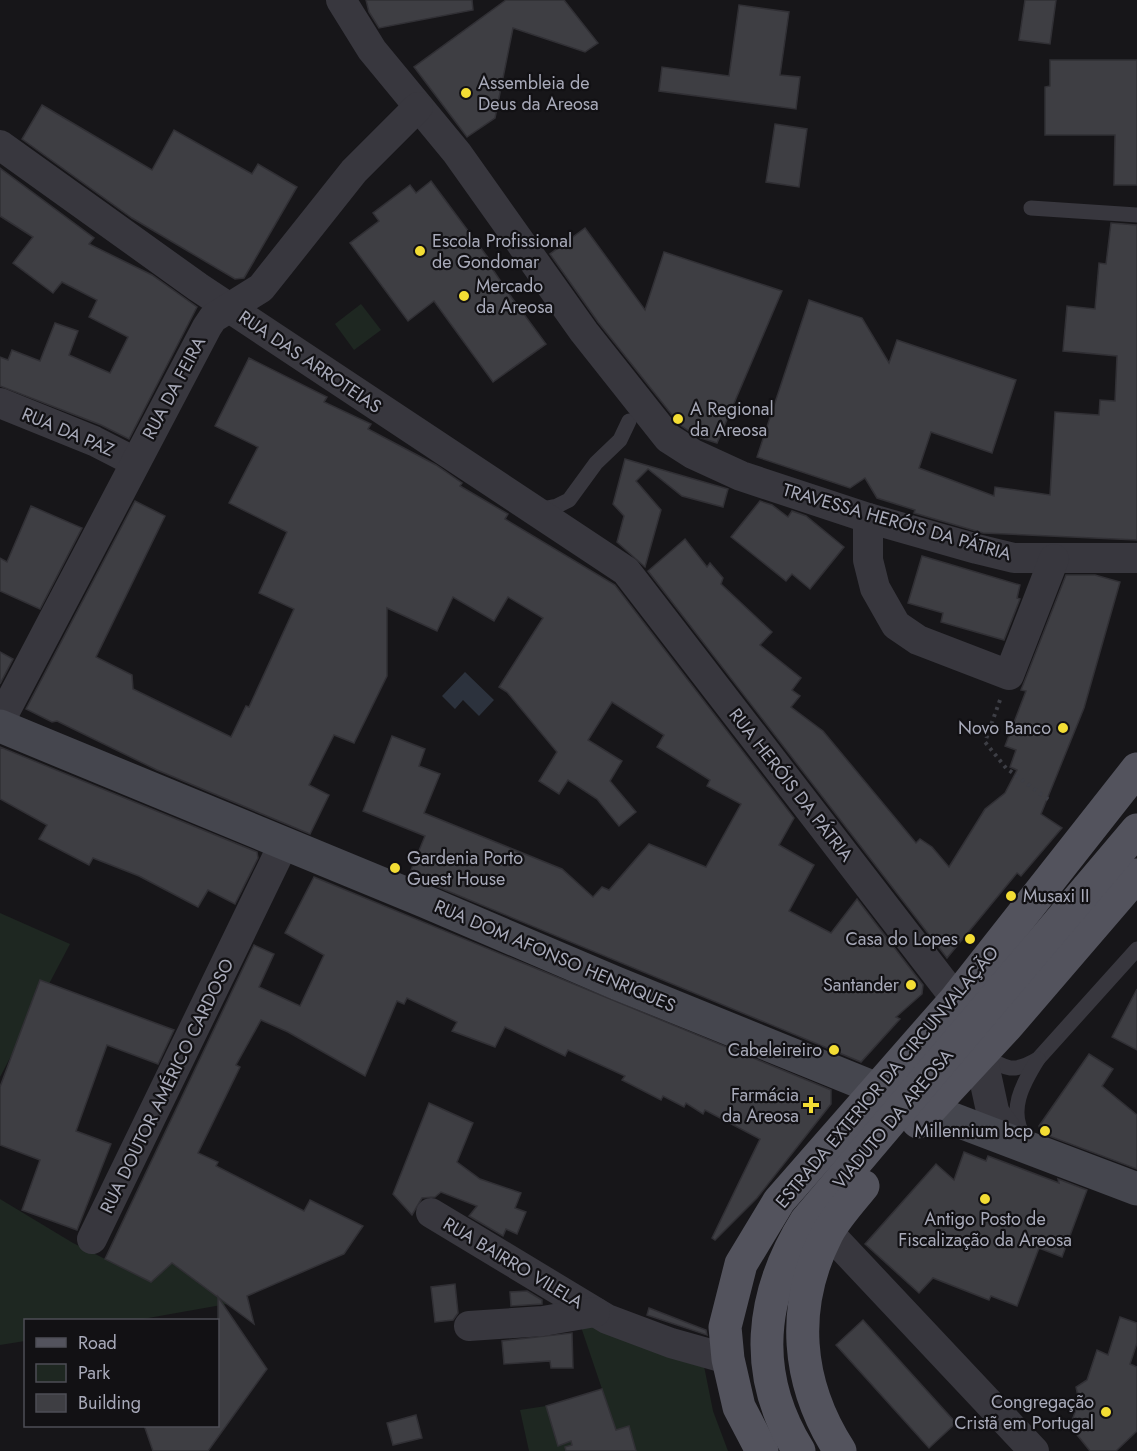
<svg xmlns="http://www.w3.org/2000/svg" width="1137" height="1451" font-family="Jost,sans-serif">
	<style>
		.green { fill: #1e2721 }
		.water { fill: #2c323d }
		.building { fill: #3e3e43; stroke: #313035; stroke-width: 1.5 }
		.lines { fill: none; stroke-linecap: round; stroke-linejoin: round }
		.path { stroke: #3d3e45; stroke-width: 4; stroke-dasharray: 3 4.5; stroke-linecap: butt }
		.service { stroke: #38373e; stroke-width: 15 }
		.minor { stroke: #38373e; stroke-width: 30 }
		.tertiary { stroke: #38373e; stroke-width: 33 }
		.secondary { stroke: #45464e; stroke-width: 33 }
		.primary { stroke: #53535d; stroke-width: 33 }
		.poi-dot { fill: #f3dd34; stroke: #121114; stroke-width: 2 }
		.labels { text-anchor: middle; stroke-width: 4.5; stroke-linejoin: round; paint-order: stroke }
		.poi-label { font-size: 18px; fill: #a8aab9; stroke: #121114; text-anchor: end }
		.street-label { font-size: 18px; fill: #a8aab9; stroke: #121114 }
	</style>
	<rect width="100%" height="100%" fill="#171619"/>
	<g class="green">
		<polygon points="361,304 381,330 354,350 335,324"/>
		<polygon points="0,913 70,944 0,1077"/>
		<polygon points="0,1199 73,1243 151,1282 172,1263 227,1304 137,1320 26,1320 25,1341 0,1345"/>
		<polygon points="595,1325 702,1356 713,1411 728,1451 529,1451 520,1410 546,1406 602,1389 581,1327"/>
	</g>
	<polygon class="water" points="465,672 494,700 479,716 463,700 455,709 442,696"/>
	<g class="building">
		<polygon points="366,0 472,0 473,10 379,28 369,12"/>
		<polygon points="506,0 564,0 598,43 585,52 513,28 495,118 467,137 414,67"/>
		<polygon points="1025,0 1056,0 1050,44 1019,40"/>
		<polygon points="739,5 789,12 780,75 800,77 796,109 659,91 662,67 729,76"/>
		<polygon points="1050,60 1137,60 1137,185 1114,185 1115,135 1045,135 1045,87 1050,86"/>
		<polygon points="42,105 152,170 174,130 252,174 258,164 297,187 244,278 235,279 132,218 22,139"/>
		<polygon points="775,124 807,129 799,187 766,182"/>
		<polygon points="0,168 94,238 89,244 152,275 197,307 129,439 101,425 0,386 0,357 8,360 12,350 40,361 55,323 78,331 69,355 110,373 128,337 89,317 97,300 62,282 53,293 13,263 33,237 0,216"/>
		<polygon points="431,181 489,259 487,261 512,298 546,344 493,382 434,301 408,321 350,243 379,221 373,213 410,185 416,193"/>
		<polygon points="1111,223 1137,225 1137,540 983,533 914,513 915,510 877,498 865,478 850,488 757,457 809,300 862,318 889,363 897,340 1016,380 992,453 931,432 919,468 994,496 995,487 1050,495 1055,412 1099,415 1100,400 1115,401 1117,356 1063,351 1067,306 1095,309 1099,263 1106,264"/>
		<polygon points="585,228 645,310 664,252 782,291 717,443 698,437 680,425 598,322 550,254"/>
		<polygon points="249,358 327,397 324,402 371,424 368,429 436,465 462,483 460,486 508,514 505,519 615,585 794,818 779,845 814,865 789,911 831,933 857,899 923,985 922,994 896,1017 900,1019 861,1062 409,875 425,836 363,811 392,736 425,749 419,766 440,774 424,813 562,869 593,897 602,887 609,890 649,844 706,867 741,804 707,786 710,780 657,747 664,735 612,702 588,740 622,761 610,781 636,812 619,826 597,799 568,780 559,794 539,781 557,752 507,692 499,687 543,618 508,597 494,621 453,597 437,631 387,608 387,676 354,743 334,735 309,785 329,795 310,834 157,770 57,721 52,722 26,709 135,501 165,516 96,657 132,675 133,689 231,737 246,706 249,707 294,609 259,593 287,532 229,503 258,447 215,426"/>
		<polygon points="625,459 728,489 723,507 682,496 648,469 636,481 661,510 645,567 617,542 624,516 613,504"/>
		<polygon points="760,501 772,505 788,517 792,511 806,516 844,547 810,589 792,574 786,581 731,537"/>
		<polygon points="31,506 82,528 40,609 0,591 0,558 7,562"/>
		<polygon points="685,539 707,567 710,563 723,578 721,584 772,632 760,645 801,678 792,690 800,696 791,707 823,731 916,843 920,839 932,847 949,867 985,809 1005,793 1017,770 1010,767 1016,750 1005,746 1026,691 1021,690 1023,685 1066,575 1095,575 1120,582 1084,708 1041,814 1062,828 1021,876 1017,873 947,958 648,571"/>
		<polygon points="922,556 1020,585 1017,598 1020,599 1004,640 941,622 943,613 908,603"/>
		<polygon points="0,652 13,659 0,684"/>
		<polygon points="0,747 257,852 258,858 235,904 208,890 198,907 139,876 93,858 89,865 39,839 47,825 0,799"/>
		<polygon points="314,877 831,1090 831,1104 757,1198 715,1240 712,1238 760,1139 705,1110 703,1114 686,1103 684,1107 663,1096 661,1100 622,1080 625,1076 568,1050 565,1056 505,1027 495,1047 452,1031 457,1022 407,998 404,1004 397,1001 365,1076 288,1032 261,1020 236,1065 240,1067 198,1153 218,1162 216,1166 304,1211 310,1200 363,1226 344,1254 247,1296 254,1324 172,1263 151,1282 105,1259 254,945 274,954 259,987 300,1006 324,955 285,933"/>
		<polygon points="40,980 174,1030 158,1064 107,1045 76,1131 111,1144 77,1230 22,1210 40,1160 0,1145 0,1087"/>
		<polygon points="1137,989 1137,1050 1112,1037"/>
		<polygon points="1089,1054 1113,1069 1102,1086 1137,1115 1137,1169 1041,1133 1039,1126"/>
		<polygon points="429,1103 473,1123 457,1162 480,1179 521,1193 515,1208 526,1212 517,1234 506,1229 503,1236 469,1216 477,1206 441,1192 435,1197 422,1198 412,1215 393,1194"/>
		<polygon points="964,1152 986,1161 988,1156 1059,1183 1058,1179 1087,1190 1062,1257 1039,1248 1017,1306 991,1296 989,1300 933,1278 919,1293 865,1244 936,1164 954,1180"/>
		<polygon points="455,1284 458,1313 453,1320 435,1322 431,1287"/>
		<polygon points="527,1291 542,1300 542,1304 511,1306 510,1292"/>
		<polygon points="218,1297 267,1369 208,1451 153,1451 144,1425 218,1425"/>
		<polygon points="649,1308 706,1330 707,1335 647,1315"/>
		<polygon points="1120,1317 1137,1323 1137,1343 1130,1364 1137,1367 1137,1431 1116,1451 1090,1451 1070,1426 1079,1401 1076,1387 1087,1380 1097,1350 1108,1355"/>
		<polygon points="863,1320 956,1423 929,1448 836,1345"/>
		<polygon points="572,1333 573,1368 551,1368 550,1361 504,1364 502,1341"/>
		<polygon points="602,1389 616,1430 629,1426 636,1451 566,1451 565,1447 572,1445 571,1441 558,1446 546,1406"/>
		<polygon points="416,1415 422,1438 393,1445 387,1423"/>
	</g>
	<g class="lines">
		<polyline class="path" points="1000,700 985,742 1006,768 1049,800"/>
		<g class="service">
			<polyline points="1031,208 1137,215"/>
			<polyline points="537,510 557,506 569,500 596,463 620,440 629,421"/>
			<path d="M983,1055C1006,1069 1013,1074 1038,1059L1137,949"/>
			<path d="M1026,1140C1006,1112 1023,1083 1038,1059"/>
		</g>
		<g class="minor">
			<polyline points="341,0 372,50 457,153 584,332 668,438 693,454 741,476 868,518 977,549 1014,558 1137,558"/>
			<polyline points="0,145 198,287 626,571 956,999"/>
			<polyline points="0,403 94,441 135,462"/>
			<polyline points="868,518 868,560 875,588 896,625 918,640 1009,675 1054,559"/>
			<polyline points="0,721 207,327 213,318 261,288 354,171 418,107"/>
			<polyline points="431,1213 607,1319 671,1343 728,1359"/>
			<polyline points="828,1232 1034,1451"/>
			<polyline points="92,1239 284,843"/>
			<polyline points="469,1326 543,1321 595,1312"/>
		</g>
		<polyline class="tertiary" points="970,1031 980,1053 993,1113 1012,1140"/>
		<polyline class="secondary" points="0,726 424,901 616,983 929,1110 1137,1189"/>
		<g class="primary">
			<polyline points="918,1122 1008,1025 1137,875"/>
			<polyline points="762,1451 739,1407 728,1359 725,1327 741,1264 779,1201 956,999 1137,769"/>
			<path d="M799,1451C751,1374 760,1295 806,1221L1137,830"/>
			<path d="M840,1451C796,1383 790,1307 827,1234C836,1217 851,1201 863,1186"/>
		</g>
	</g>
	<g class="poi-dot">
		<circle cx="466" cy="93" r="6"/>
		<circle cx="420" cy="251" r="6"/>
		<circle cx="464" cy="296" r="6"/>
		<circle cx="678" cy="419" r="6"/>
		<circle cx="1063" cy="728" r="6"/>
		<circle cx="395" cy="868" r="6"/>
		<circle cx="1011" cy="896" r="6"/>
		<circle cx="970" cy="939" r="6"/>
		<circle cx="911" cy="985" r="6"/>
		<circle cx="834" cy="1050" r="6"/>
		<path d="M808 1096h6v6h6v6h-6v6h-6v-6h-6v-6h6z"/>
		<circle cx="1045" cy="1131" r="6"/>
		<circle cx="985" cy="1199" r="6"/>
		<circle cx="1106" cy="1412" r="6"/>
	</g>
	<g class="labels">
		<g class="poi-label">
			<text x="478" y="89" text-anchor="start">Assembleia de<tspan x="478" dy="21">Deus da Areosa</tspan></text>
			<text x="432" y="247" text-anchor="start">Escola Profissional<tspan x="432" dy="21">de Gondomar</tspan></text>
			<text x="476" y="292" text-anchor="start">Mercado<tspan x="476" dy="21">da Areosa</tspan></text>
			<text x="690" y="415" text-anchor="start">A Regional<tspan x="690" dy="21">da Areosa</tspan></text>
			<text x="1051" y="734">Novo Banco</text>
			<text x="407" y="864" text-anchor="start">Gardenia Porto<tspan x="407" dy="21">Guest House</tspan></text>
			<text x="1023" y="902" text-anchor="start">Musaxi II</text>
			<text x="958" y="945">Casa do Lopes</text>
			<text x="899" y="991">Santander</text>
			<text x="822" y="1056">Cabeleireiro</text>
			<text x="799" y="1101">Farmácia<tspan x="799" dy="21">da Areosa</tspan></text>
			<text x="1033" y="1137">Millennium bcp</text>
			<text x="985" y="1225" text-anchor="middle">Antigo Posto de<tspan x="985" dy="21">Fiscalização da Areosa</tspan></text>
			<text x="1094" y="1408">Congregação<tspan x="1094" dy="21">Cristã em Portugal</tspan></text>
		</g>
		<g class="street-label">
			<text transform="translate(310 362) rotate(34)" y="6">RUA DAS ARROTEIAS</text>
			<text transform="translate(174 388) rotate(-62)" y="6">RUA DA FEIRA</text>
			<text transform="translate(68 432) rotate(23)" y="6">RUA DA PAZ</text>
			<text transform="translate(897 522) rotate(16)" y="6">TRAVESSA HERÓIS DA PÁTRIA</text>
			<text transform="translate(791 785) rotate(52)" y="6">RUA HERÓIS DA PÁTRIA</text>
			<text transform="translate(555 956) rotate(23)" y="6">RUA DOM AFONSO HENRIQUES</text>
			<text transform="translate(887 1077) rotate(-50)" y="6">ESTRADA EXTERIOR DA CIRCUNVALAÇÃO</text>
			<text transform="translate(167 1086) rotate(-64)" y="6">RUA DOUTOR AMÉRICO CARDOSO</text>
			<text transform="translate(893 1119) rotate(-50)" y="6">VIADUTO DA AREOSA</text>
			<text transform="translate(513 1263) rotate(31)" y="6">RUA BAIRRO VILELA</text>
		</g>
	</g>
	<rect x="24" y="1319" width="195" height="108" fill="#121114" stroke="#4e4e56" stroke-width="1.5"/>
	<rect x="36" y="1338" width="30" height="9" fill="#53535d" stroke="#4e4e56" stroke-width="1.5"/>
	<text x="78" y="1349" font-size="18" fill="#a8aab9">Road</text>
	<rect x="36" y="1364" width="30" height="18" fill="#1e2721" stroke="#4e4e56" stroke-width="1.5"/>
	<text x="78" y="1379" font-size="18" fill="#a8aab9">Park</text>
	<rect x="36" y="1394" width="30" height="18" fill="#3e3e43" stroke="#4e4e56" stroke-width="1.5"/>
	<text x="78" y="1409" font-size="18" fill="#a8aab9">Building</text>
</svg>
